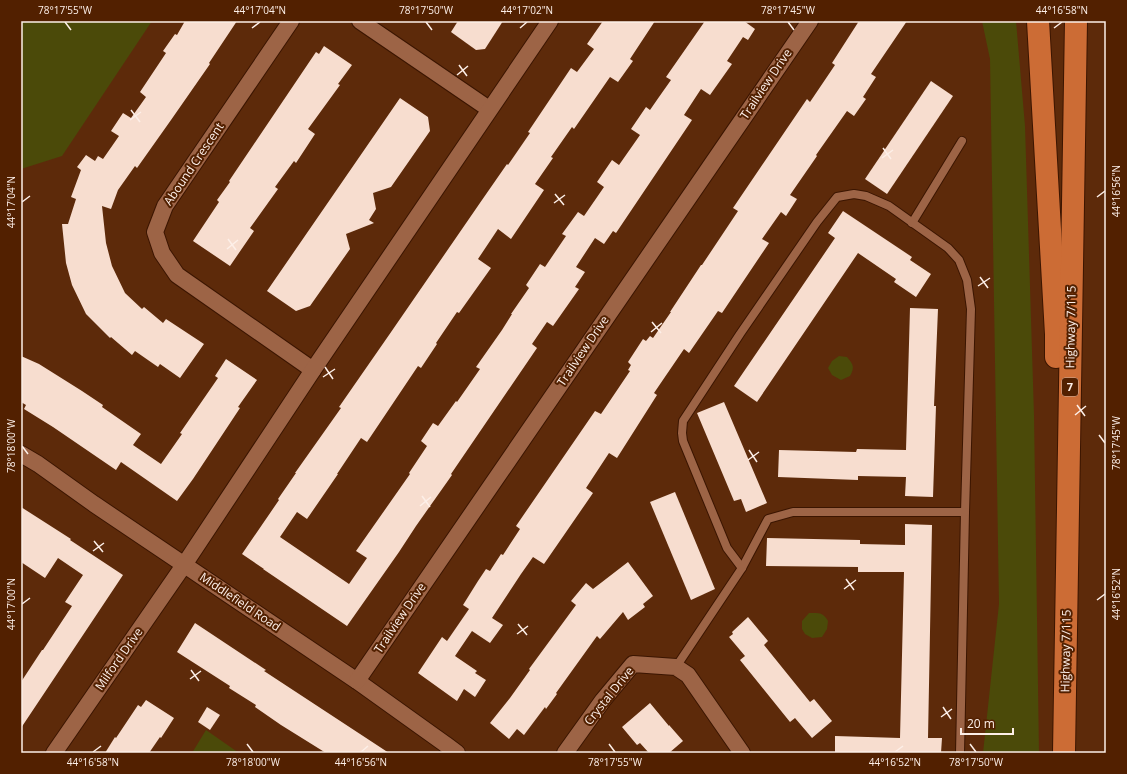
<svg xmlns="http://www.w3.org/2000/svg" width="1127" height="774" font-family="'Open Sans',sans-serif">
	<style>
		.green { fill: #4b4a09 }
		.building { fill: #f7ddcf }
		.lines { fill: none; stroke-linecap: round; stroke-linejoin: round }
		.service-casing { stroke: #3b1500; stroke-width: 10 }
		.minor-casing { stroke: #3b1500; stroke-width: 18 }
		.motorway-casing { stroke: #3b1500; stroke-width: 24 }
		.service { stroke: #9d6446; stroke-width: 8 }
		.minor { stroke: #9d6446; stroke-width: 16 }
		.motorway { stroke: #cc6c35; stroke-width: 22 }
		.ticks { fill: none; stroke: #fdefe8; stroke-width: 1.5 }
		.labels { text-anchor: middle; stroke-width: 4; stroke-linejoin: round; paint-order: stroke }
		.shield { fill: #522000; stroke: #cab1a2; stroke-width: 1 }
		.shield-label { font-size: 11px; font-weight: bold; fill: #fdefe8 }
		.street-label { font-size: 12px; fill: #fdefe8; stroke: #522000 }
		.neatline { fill: none; stroke: #fdefe8; stroke-width: 1.5 }
		.ticks-label { font-size: 10px; text-anchor: middle; fill: #fdefe8 }
	</style>
	<rect width="100%" height="100%" fill="#5d2a0a"/>
	<g class="green">
		<polygon points="21,21 152,21 62,156 21,169"/>
		<polygon points="982,21 1016,21 1025,126 1034,415 1039,753 983,753 999,604 990,59"/>
		<path d="M839,356L847,357C853,364 855,367 850,376L841,380L832,375L828,368L832,361Z"/>
		<path d="M809,613C819,613 823,612 828,621L827,629L822,637L812,638L805,634L802,629V621Z"/>
		<polygon points="206,730 239,753 192,753"/>
	</g>
	<g class="building">
		<polygon points="185,21 237,21 209,63 210,64 171,120 137,168 135,166 118,190 111,209 102,206 106,243 112,266 125,293 142,309 144,307 163,323 166,319 204,344 180,378 160,364 158,367 135,351 132,355 111,337 110,338 86,314 72,285 66,263 62,224 68,224 76,199 71,197 81,170 77,167 86,155 95,161 98,156 103,159 119,136 111,131 123,113 131,118 146,97 140,92 166,53 163,51 175,34 177,35"/>
		<polygon points="458,21 503,21 485,49 476,50 451,32"/>
		<polygon points="603,21 655,21 630,59 633,61 618,82 610,77 574,129 572,127 551,157 553,158 535,184 544,190 511,239 498,229 478,259 491,268 459,313 457,312 436,343 437,344 421,368 418,366 367,442 361,438 337,474 338,474 307,519 297,512 280,537 349,584 367,558 356,551 410,474 409,473 427,446 421,441 433,423 438,426 456,401 457,402 480,369 476,367 502,330 512,314 511,314 529,288 526,285 540,264 545,267 566,236 562,234 578,212 584,216 604,187 597,182 612,160 619,165 640,135 631,129 646,107 650,110 659,97 671,80 666,77 705,21 744,21 755,29 748,40 743,37 727,61 732,64 710,95 701,89 684,115 692,120 616,233 613,231 604,244 595,238 576,267 585,272 575,287 579,289 553,326 547,322 532,344 537,348 451,474 452,475 416,526 399,552 347,626 263,569 264,569 242,554 279,500 278,499 296,473 295,473 341,408 339,407 389,335 482,200 507,164 508,165 530,133 528,132 571,68 577,72 594,49 587,44"/>
		<polygon points="859,21 907,21 871,74 876,77 863,97 866,99 854,116 847,111 816,155 817,156 790,195 797,199 786,216 781,212 762,239 769,243 722,313 718,311 689,353 684,349 654,393 657,395 617,458 609,453 586,488 593,493 544,564 533,557 521,574 492,618 503,625 490,643 472,631 455,656 477,671 475,673 486,680 475,697 464,689 457,701 418,673 442,637 447,641 469,609 463,605 478,581 486,569 490,571 501,554 503,555 520,529 516,526 595,411 601,414 630,371 628,370 631,365 628,362 643,339 646,341 650,336 653,338 671,312 670,312 701,265 702,265 738,211 733,208 807,99 810,102 835,65 832,63"/>
		<polygon points="324,46 352,65 338,84 340,85 308,129 315,134 296,163 294,161 275,187 278,189 250,228 254,231 230,266 193,241 219,202 217,200 230,182 229,181 316,52 319,54"/>
		<polygon points="931,81 953,96 887,194 865,179"/>
		<polygon points="400,98 428,117 430,131 391,187 373,193 376,209 369,220 374,223 346,234 350,249 310,306 296,311 267,291"/>
		<polygon points="843,211 912,257 910,260 931,274 916,297 894,282 896,279 858,253 757,402 734,386 835,238 828,233"/>
		<polygon points="910,308 938,309 934,406 936,406 933,497 905,496 906,477 858,476 858,480 778,477 779,450 856,452 857,449 906,450"/>
		<polygon points="21,356 39,364 82,391 103,405 102,407 141,434 133,445 161,464 182,434 180,433 218,378 215,376 226,359 257,380 238,407 240,408 193,479 177,501 121,462 116,470 53,427 24,409 26,405 21,402"/>
		<polygon points="724,402 767,503 746,512 741,499 734,501 697,413"/>
		<polygon points="675,492 715,589 691,600 650,502"/>
		<polygon points="21,507 71,539 70,540 123,575 21,728 21,682 42,650 43,650 72,606 65,602 83,575 58,558 45,578 21,562"/>
		<polygon points="905,524 932,525 928,738 942,738 941,753 835,753 835,736 900,738 904,572 858,572 858,567 766,566 767,538 860,540 860,544 905,545"/>
		<polygon points="628,562 653,596 643,604 645,607 628,620 623,612 600,639 597,636 556,693 557,694 546,709 545,707 524,735 517,729 509,739 490,723 510,698 530,670 529,669 576,605 571,601 586,583 593,589"/>
		<polygon points="748,617 768,641 764,645 810,702 814,699 832,721 812,738 795,718 790,722 740,660 745,656 729,637 733,634 732,632"/>
		<polygon points="195,623 266,670 264,671 389,753 326,753 281,725 255,707 256,705 229,688 230,686 177,652"/>
		<polygon points="146,700 174,718 161,738 160,737 149,753 105,753 115,737 116,738 138,705 141,707"/>
		<polygon points="650,703 669,726 669,725 683,741 669,753 649,753 640,743 637,745 622,727"/>
		<polygon points="207,707 220,715 210,730 198,722"/>
	</g>
	<g class="lines">
		<g class="service-casing">
			<g id="service">
				<polyline points="912,223 962,141"/>
				<polyline points="742,568 727,548 683,441 682,433 683,421 740,334 817,222 837,197 854,194 866,196 889,206 948,248 959,260 967,280 971,309 965,512 960,753"/>
				<polyline points="676,667 742,568 768,519 793,512 965,512"/>
			</g>
		</g>
		<g class="minor-casing">
			<g id="minor">
				<polyline points="291,21 165,206 155,232 162,253 177,275 313,370"/>
				<polyline points="360,21 489,109"/>
				<polyline points="21,454 38,464 94,504 357,681 445,744 457,753"/>
				<polyline points="357,681 810,21"/>
				<polyline points="54,753 184,565 313,370 550,21"/>
				<polyline points="565,753 603,700 633,664 676,667 688,675 742,753"/>
			</g>
		</g>
		<g class="motorway-casing">
			<g id="motorway">
				<polyline points="1038,21 1056,334 1056,357"/>
				<polyline points="1064,753 1076,21"/>
			</g>
		</g>
		<use href="#service" class="service"/>
		<use href="#minor" class="minor"/>
		<use href="#motorway" class="motorway"/>
	</g>
	<path class="ticks" d="M65,22L71,30M426,22L432,30M788,22L794,30M252,28L260,22M520,28L527,22M1054,28L1062,22M459,65L467,76M457,75L468,66M131,110L140,122M130,120L141,112M883,148L891,159M882,158L893,150M555,194L564,205M1097,197L1105,191M22,202L30,196M554,203L565,195M228,239L236,250M227,249L238,240M980,277L988,288M978,286L990,278M652,322L661,333M651,332L662,323M325,367L333,379M323,377L335,369M1077,405L1085,416M1075,415L1086,406M1099,435L1105,443M22,446L28,454M749,450L757,462M748,460L759,452M422,496L430,507M420,506L431,497M94,541L103,552M93,551L104,543M846,579L854,590M844,589L856,580M1097,600L1105,594M22,604L30,598M518,624L527,635M517,634L528,626M191,670L199,681M190,679L201,671M943,707L951,719M941,717L952,709M247,744L253,752M609,744L615,752M970,744L976,752M93,752L101,746M361,752L368,746M895,752L903,746"/>
	<g class="labels">
		<rect class="shield" x="1062" y="378" width="16" height="18" rx="3"/>
		<g class="shield-label">
			<text x="1070" y="391">7</text>
		</g>
		<g class="street-label">
			<text transform="translate(766 84) rotate(-56)" y="4">Trailview Drive</text>
			<text transform="translate(194 164) rotate(-56)" y="4">Abound Crescent</text>
			<text transform="translate(1071 327) rotate(-89)" y="4">Highway 7/115</text>
			<text transform="translate(583 351) rotate(-56)" y="4">Trailview Drive</text>
			<text transform="translate(240 602) rotate(34)" y="4">Middlefield Road</text>
			<text transform="translate(400 618) rotate(-56)" y="4">Trailview Drive</text>
			<text transform="translate(1066 651) rotate(-89)" y="4">Highway 7/115</text>
			<text transform="translate(119 659) rotate(-55)" y="4">Milford Drive</text>
			<text transform="translate(609 696) rotate(-51)" y="4">Crystal Drive</text>
		</g>
	</g>
	<rect width="1127" height="774" fill="none" stroke="#522000" stroke-width="44"/>
	<path d="M961 728v6h52v-6" fill="none" stroke="#fdefe8" stroke-width="2"/>
	<text x="967" y="728" font-size="12" fill="#fdefe8" stroke="#522000" stroke-width="3" paint-order="stroke">20 m</text>
	<rect x="22" y="22" width="1083" height="730" class="neatline"/>
	<g class="ticks-label">
		<text x="65" y="14">78°17'55"W</text>
		<text x="260" y="14">44°17'04"N</text>
		<text x="426" y="14">78°17'50"W</text>
		<text x="527" y="14">44°17'02"N</text>
		<text x="788" y="14">78°17'45"W</text>
		<text x="1062" y="14">44°16'58"N</text>
		<text transform="translate(1116 191) rotate(-90)" y="4">44°16'56"N</text>
		<text transform="translate(11 202) rotate(-90)" y="4">44°17'04"N</text>
		<text transform="translate(1116 443) rotate(-90)" y="4">78°17'45"W</text>
		<text transform="translate(11 446) rotate(-90)" y="4">78°18'00"W</text>
		<text transform="translate(1116 594) rotate(-90)" y="4">44°16'52"N</text>
		<text transform="translate(11 604) rotate(-90)" y="4">44°17'00"N</text>
		<text x="93" y="766">44°16'58"N</text>
		<text x="253" y="766">78°18'00"W</text>
		<text x="361" y="766">44°16'56"N</text>
		<text x="615" y="766">78°17'55"W</text>
		<text x="895" y="766">44°16'52"N</text>
		<text x="976" y="766">78°17'50"W</text>
	</g>
</svg>
